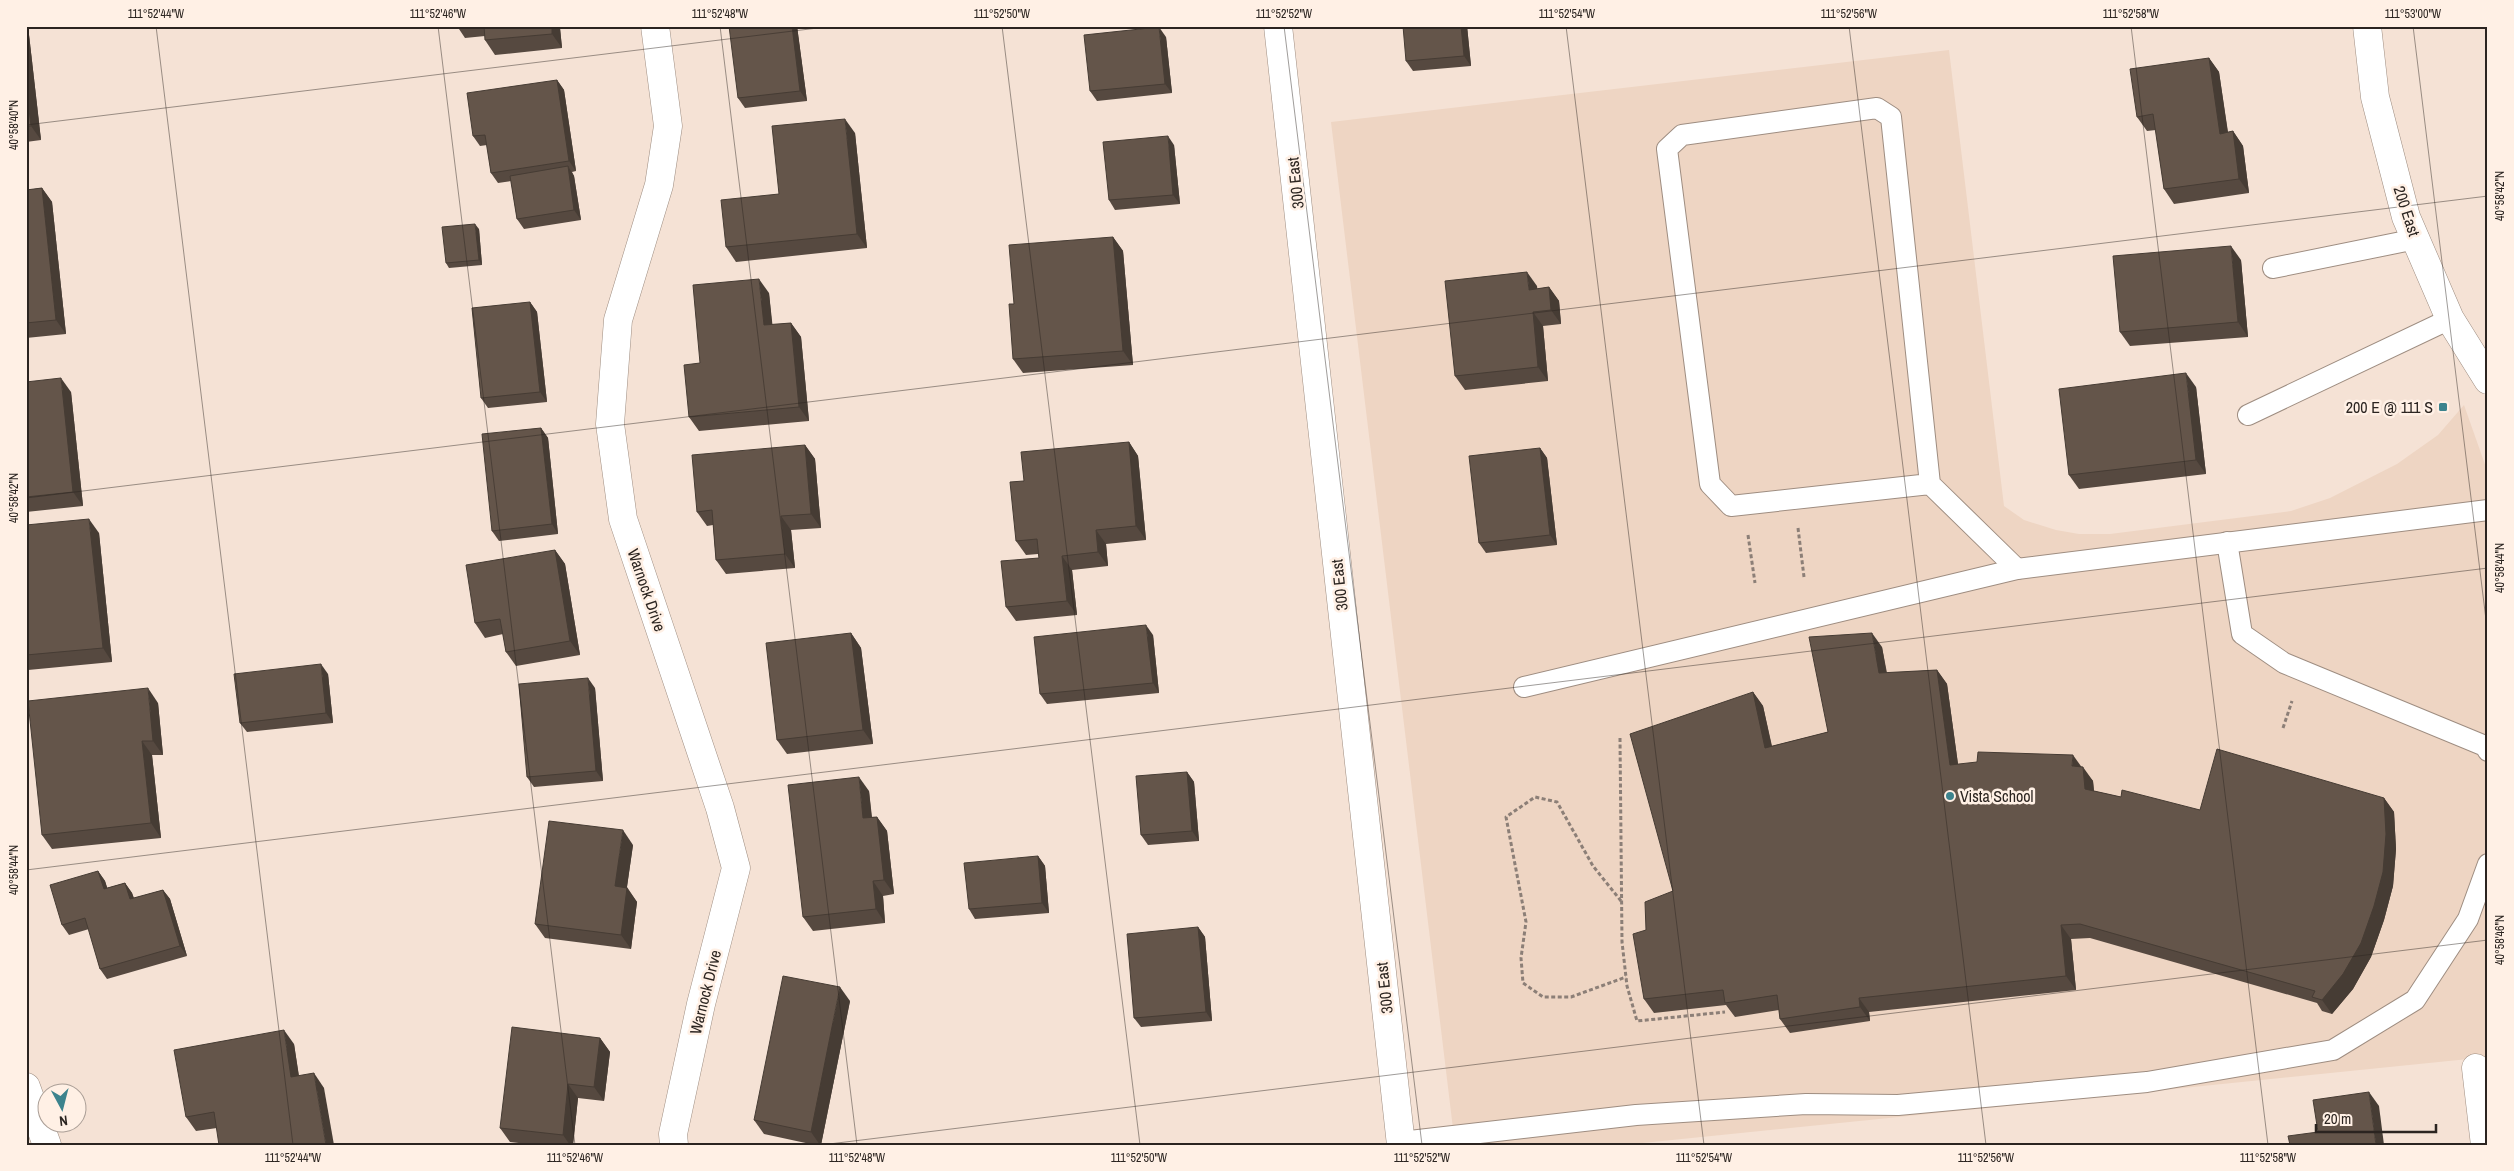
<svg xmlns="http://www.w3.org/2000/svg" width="2514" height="1171" font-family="'Archivo Narrow',sans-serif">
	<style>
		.built { fill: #eed5c3 }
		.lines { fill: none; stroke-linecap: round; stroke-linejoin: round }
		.lane-casing { stroke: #9e8d81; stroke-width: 22 }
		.street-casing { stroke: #9e8d81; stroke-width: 29 }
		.secondary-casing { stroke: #9e8d81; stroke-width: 29 }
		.path { stroke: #8c7f77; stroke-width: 3; stroke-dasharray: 4 2.5; stroke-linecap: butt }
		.lane { stroke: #fff; stroke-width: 20 }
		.street { stroke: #fff; stroke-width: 28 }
		.secondary { stroke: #fff; stroke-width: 28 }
		.wall { fill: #564940 }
		.shaded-wall { fill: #463c34 }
		.building { fill: #64554a; stroke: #463c34 }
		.ticks { fill: none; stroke: #2b2420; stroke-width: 1; stroke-opacity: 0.45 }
		.poi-dot { fill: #3c838d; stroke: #fff0e5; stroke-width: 2 }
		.labels { text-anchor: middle; stroke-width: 5; stroke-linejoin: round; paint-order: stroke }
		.street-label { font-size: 16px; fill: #2b2420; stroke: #fff0e5 }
		.poi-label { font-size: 16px; fill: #2b2420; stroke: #fff0e5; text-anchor: end }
		.neatline { fill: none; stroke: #2b2420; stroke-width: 2 }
		.ticks-label { font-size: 12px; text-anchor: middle; fill: #2b2420 }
	</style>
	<rect width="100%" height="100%" fill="#f5e2d5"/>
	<polygon class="built" points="1949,50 2004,506 2024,520 2056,530 2079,534 2110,534 2291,511 2330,498 2397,464 2438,435 2464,405 2488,473 2488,1057 1623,1145 1455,1145 1331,122"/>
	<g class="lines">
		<g class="lane-casing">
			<g id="lane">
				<polyline points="2273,268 2416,239"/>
				<polyline points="2248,415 2450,319"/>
				<polyline points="1930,484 1731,506 1710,484 1667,149 1682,135 1877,108 1891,117 1930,484 2017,569"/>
				<polyline points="2227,542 2242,634 2284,663 2485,746 2488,751"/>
				<polyline points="1524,687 2017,569 2488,510"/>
				<polyline points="1401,1142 1636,1115 1806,1104 1898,1105 2147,1082 2333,1050 2415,1000 2468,919 2488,864"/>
			</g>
		</g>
		<g class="street-casing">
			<g id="street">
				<polyline points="655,26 668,126 659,185 618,320 610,424 623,519 720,808 736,868 701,1004 673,1134 674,1145"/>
				<polyline points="1278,26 1401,1145"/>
				<polyline points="2476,1068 2485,1145"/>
				<polyline points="26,1087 47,1145"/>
			</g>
		</g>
		<g class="secondary-casing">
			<polyline id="secondary" points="2367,26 2375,97 2406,217 2450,319 2488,380"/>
		</g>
		<g class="path">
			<polyline points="1798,528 1804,577"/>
			<polyline points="1748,535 1755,583"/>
			<polyline points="2283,728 2292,701"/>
			<polyline points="1620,738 1622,942 1627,986 1637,1021 1725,1012"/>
			<polyline points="1621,901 1593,866 1557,802 1535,797 1506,817 1526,922 1521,958 1523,983 1543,997 1571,997 1626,977"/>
		</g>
		<use href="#lane" class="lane"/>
		<use href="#street" class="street"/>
		<use href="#secondary" class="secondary"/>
	</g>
	<g class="wall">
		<polygon points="26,26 28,26 41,140 26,142"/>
		<polygon points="457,26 578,26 560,28 562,48 495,55 485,40 485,36 465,38"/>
		<polygon points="797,26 807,101 745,108 738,98"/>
		<polygon points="1467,26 1471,66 1413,71 1406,61"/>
		<polygon points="1166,37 1172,93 1097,101 1090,91"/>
		<polygon points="2209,58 2219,72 2228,132 2233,131 2243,146 2249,193 2174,204 2164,189 2156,130 2147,131 2137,117"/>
		<polygon points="557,80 564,90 576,171 572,172 574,176 581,220 524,229 517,219 511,181 498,183 491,173 487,145 480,146 473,136"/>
		<polygon points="855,133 867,248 736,262 726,247"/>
		<polygon points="1174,145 1180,204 1115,210 1109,200"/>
		<polygon points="42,188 52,202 66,334 26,338 26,190"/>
		<polygon points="479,229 482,265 449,268 446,263"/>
		<polygon points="1113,237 1123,251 1133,365 1023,373 1013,359"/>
		<polygon points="2241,260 2248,337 2130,346 2120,332"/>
		<polygon points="1537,286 1537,289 1549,287 1559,301 1561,324 1543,326 1548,381 1465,390 1455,376"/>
		<polygon points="769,293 772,325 791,323 801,337 809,421 699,431 689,417 700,363"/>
		<polygon points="530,302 537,312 547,402 488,408 481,398"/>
		<polygon points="26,382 71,392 83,506 26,512"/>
		<polygon points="2196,387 2206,474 2079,489 2069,475"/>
		<polygon points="541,428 548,438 558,534 499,541 492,531"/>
		<polygon points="1129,442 1138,456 1146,540 1106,544 1108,566 1072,570 1077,615 1016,621 1006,607 1039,558 1038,554 1026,555 1016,541 1024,481"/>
		<polygon points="805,445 815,459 821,528 791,530 795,568 726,574 716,560 713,525 707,526 697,512"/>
		<polygon points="1540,448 1547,458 1557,545 1486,553 1479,543"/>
		<polygon points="26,525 99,533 112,662 28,670 26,667"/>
		<polygon points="555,550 565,564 580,655 516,666 506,652 503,634 485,638 475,623"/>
		<polygon points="851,633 861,648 873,744 787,754 777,740"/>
		<polygon points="1153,635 1159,693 1047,704 1040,694"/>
		<polygon points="1882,647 1887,673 1937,670 1947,684 1958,764 2081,767 2093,781 2094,791 2121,797 2200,810 2384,798 2394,812 2396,849 2393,886 2384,920 2371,957 2353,989 2332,1014 2322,1011 2317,1003 2090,938 2071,939 2076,990 1869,1012 1870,1021 1790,1033 1780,1019 1779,1010 1735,1017 1726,1005 1654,1013 1644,999 1646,930 1673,891 1753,692 1763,706 1772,746 1828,732"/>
		<polygon points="328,674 333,723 247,732 240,723"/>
		<polygon points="595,688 603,781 534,787 527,777"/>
		<polygon points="158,703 163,755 152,755 161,838 52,849 42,835"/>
		<polygon points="1187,772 1194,782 1199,841 1148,845 1141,835"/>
		<polygon points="869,791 872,817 877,817 887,831 894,894 883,896 885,923 813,931 803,917"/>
		<polygon points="633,845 627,887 637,902 631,949 545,938 535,924"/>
		<polygon points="1038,856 1045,866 1049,913 975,919 969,909"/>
		<polygon points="98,871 105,881 107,888 125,883 132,893 134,898 163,890 170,899 187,956 107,979 100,969 89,929 69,935 62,925"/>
		<polygon points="1198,927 1205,937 1212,1021 1141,1027 1134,1018"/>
		<polygon points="850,1001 821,1145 815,1145 764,1134 754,1120"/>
		<polygon points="600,1038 610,1052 604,1101 578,1098 573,1145 536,1145 510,1142 500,1128"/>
		<polygon points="294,1044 299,1076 324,1088 217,1128 196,1131 186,1117"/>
	</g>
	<g class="shaded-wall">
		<polygon points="26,26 28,26 41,140 31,126 26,84"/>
		<polygon points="552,26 559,26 560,28 562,48 552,34"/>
		<polygon points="792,26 797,26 807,101 800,91"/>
		<polygon points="1461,26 1467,26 1471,66 1464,56"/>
		<polygon points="1159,27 1166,37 1172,93 1165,84"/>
		<polygon points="2209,58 2219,72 2230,148 2220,134"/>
		<polygon points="557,80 564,90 576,171 569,161"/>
		<polygon points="845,119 855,133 867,248 857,234"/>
		<polygon points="2233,131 2243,146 2249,193 2239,179"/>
		<polygon points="1168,136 1174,145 1180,204 1173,195"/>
		<polygon points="568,166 574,176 581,220 574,210"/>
		<polygon points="42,188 52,202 66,334 56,320"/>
		<polygon points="475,224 479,229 482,265 479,260"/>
		<polygon points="1113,237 1123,251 1133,365 1123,351"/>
		<polygon points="2231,246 2241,260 2248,337 2238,322"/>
		<polygon points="1527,272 1537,286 1539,304 1529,290"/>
		<polygon points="759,279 769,293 774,339 764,325"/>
		<polygon points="1549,287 1559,301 1561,324 1551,310"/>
		<polygon points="530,302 537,312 547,402 540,392"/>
		<polygon points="1533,312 1543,326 1548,381 1538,367"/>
		<polygon points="791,323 801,337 809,421 799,407"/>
		<polygon points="2186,373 2196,387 2206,474 2196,460"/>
		<polygon points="61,378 71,392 83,506 73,492"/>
		<polygon points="541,428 548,438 558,534 552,524"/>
		<polygon points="1129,442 1138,456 1146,540 1136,526"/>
		<polygon points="805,445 815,459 821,528 811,514"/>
		<polygon points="1540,448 1547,458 1557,545 1550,535"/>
		<polygon points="781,516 791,530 795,568 785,554"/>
		<polygon points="89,519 99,533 112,662 103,648"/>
		<polygon points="1096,530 1106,544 1108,566 1098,552"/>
		<polygon points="555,550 565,564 580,655 570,641"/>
		<polygon points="1062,556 1072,570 1077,615 1067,601"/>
		<polygon points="1146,625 1153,635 1159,693 1153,683"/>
		<polygon points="851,633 861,648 873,744 863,730"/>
		<polygon points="1872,633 1882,647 1889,688 1879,673"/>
		<polygon points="321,664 328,674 333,723 326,713"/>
		<polygon points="1937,670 1947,684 1960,779 1950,765"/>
		<polygon points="588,678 595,688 603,781 596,771"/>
		<polygon points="148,688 158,703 163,755 153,741"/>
		<polygon points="1753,692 1763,706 1775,762 1765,748"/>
		<polygon points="142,741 152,755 161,838 151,823"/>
		<polygon points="2073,755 2083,769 2072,766"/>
		<polygon points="2083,767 2093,781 2095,803 2085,789"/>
		<polygon points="1187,772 1194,782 1199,841 1192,831"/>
		<polygon points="859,777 869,791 873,832 863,818"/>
		<polygon points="2384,798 2394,812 2396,849 2393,886 2384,920 2371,957 2353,989 2332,1014 2322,1000"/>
		<polygon points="877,817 887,831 894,894 884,880"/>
		<polygon points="623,830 633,845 625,900 615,886"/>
		<polygon points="1038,856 1045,866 1049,913 1042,903"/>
		<polygon points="98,871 105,881 111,899 104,889"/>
		<polygon points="873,881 883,896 885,923 876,909"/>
		<polygon points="125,883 132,893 137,909 130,899"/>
		<polygon points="627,888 637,902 631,949 621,935"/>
		<polygon points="163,890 170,899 187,956 180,946"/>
		<polygon points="2061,925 2071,939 2076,990 2066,976"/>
		<polygon points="1198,927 1205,937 1212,1021 1206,1012"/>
		<polygon points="840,987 850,1001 821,1145 820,1145 811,1132"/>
		<polygon points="1859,998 1869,1012 1870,1021 1860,1007"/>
		<polygon points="284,1030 294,1044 301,1091 291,1077"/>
		<polygon points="600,1038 610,1052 604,1101 594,1087"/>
		<polygon points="314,1073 324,1088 334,1145 326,1145"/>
		<polygon points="568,1084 578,1098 573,1145 570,1145 563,1135"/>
		<polygon points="2369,1092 2379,1106 2384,1145 2376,1145"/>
	</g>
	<g class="building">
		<polygon points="484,26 552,26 552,34 485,40"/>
		<polygon points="729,26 792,26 800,91 738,98"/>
		<polygon points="1403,26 1461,26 1464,56 1406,61"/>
		<polygon points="1159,27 1165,84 1090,91 1084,35"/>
		<polygon points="2209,58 2220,134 2233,131 2239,179 2164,189 2153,114 2137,117 2130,69"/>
		<polygon points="557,80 569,161 491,173 485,135 473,136 467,93"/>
		<polygon points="26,84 31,126 26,126"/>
		<polygon points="845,119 857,234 726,247 721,200 779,194 772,126"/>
		<polygon points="1168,136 1173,195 1109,200 1103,142"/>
		<polygon points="568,166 574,210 517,219 510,176"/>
		<polygon points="42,188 56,320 26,323 26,190"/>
		<polygon points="475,224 479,260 446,263 442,227"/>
		<polygon points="1113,237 1123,351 1013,359 1009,304 1014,304 1009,245"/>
		<polygon points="2231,246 2238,322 2120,332 2113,256"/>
		<polygon points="1527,272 1529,290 1549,287 1551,310 1533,312 1538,367 1455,376 1445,281"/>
		<polygon points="759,279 764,325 791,323 799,407 689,417 684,365 700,363 693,285"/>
		<polygon points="530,302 540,392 481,398 472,308"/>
		<polygon points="2186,373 2196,460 2069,475 2059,389"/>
		<polygon points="61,378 73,492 26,497 26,382"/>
		<polygon points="541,428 552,524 492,531 482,434"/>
		<polygon points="1129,442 1136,526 1096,530 1098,552 1062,556 1067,601 1006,607 1001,561 1039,558 1037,539 1016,541 1010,482 1024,481 1021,452"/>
		<polygon points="805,445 811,514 781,516 785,554 716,560 712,510 697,512 692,455"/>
		<polygon points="1540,448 1550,535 1479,543 1469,456"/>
		<polygon points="89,519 103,648 26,655 26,525"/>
		<polygon points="555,550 570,641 506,652 500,619 475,623 466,565"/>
		<polygon points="1146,625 1153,683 1040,694 1034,637"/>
		<polygon points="851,633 863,730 777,740 766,643"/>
		<polygon points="1872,633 1879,673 1937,670 1950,765 1977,762 1978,752 2073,755 2072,766 2083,767 2085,789 2121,797 2122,790 2200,810 2217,749 2384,798 2386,834 2383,872 2374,906 2361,943 2343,974 2322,1000 2312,997 2315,991 2080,924 2061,925 2066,976 1859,998 1860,1007 1780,1019 1777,995 1725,1003 1723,990 1644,999 1633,934 1646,930 1645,902 1673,891 1630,734 1753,692 1765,748 1828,732 1809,637"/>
		<polygon points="321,664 326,713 240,723 234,674"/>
		<polygon points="588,678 596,771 527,777 519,684"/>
		<polygon points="148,688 153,741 142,741 151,823 42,835 28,701"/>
		<polygon points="1187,772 1192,831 1141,835 1136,776"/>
		<polygon points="859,777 863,818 877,817 884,880 873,881 876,909 803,917 788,785"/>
		<polygon points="549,821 623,830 615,886 627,888 621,935 535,924"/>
		<polygon points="1038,856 1042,903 969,909 964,863"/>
		<polygon points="98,871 104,889 125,883 130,899 163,890 180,946 100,969 85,918 62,925 50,885"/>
		<polygon points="1198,927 1206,1012 1134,1018 1127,934"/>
		<polygon points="783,976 840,987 811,1132 754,1120"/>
		<polygon points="512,1027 600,1038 594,1087 568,1084 563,1135 500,1128"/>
		<polygon points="284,1030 291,1077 314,1073 326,1145 219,1145 214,1112 186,1117 174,1050"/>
		<polygon points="2369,1092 2376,1145 2290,1145 2288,1136 2318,1132 2313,1100"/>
	</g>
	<path class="ticks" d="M156,26L293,1145M438,26L575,1145M720,26L857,1145M1002,26L1140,1145M1284,26L1422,1145M1566,26L1704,1145M1849,26L1986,1145M2131,26L2268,1145M2413,26L2488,636M26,125L834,26M26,498L2488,196M26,870L2488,568M821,1145L2488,940"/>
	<g class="poi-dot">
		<rect x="2438" y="402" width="10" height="10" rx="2.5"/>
		<circle cx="1950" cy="796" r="5"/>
	</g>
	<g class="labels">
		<g class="street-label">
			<text transform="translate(1295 183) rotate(-96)" y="6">300 East</text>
			<text transform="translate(2407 211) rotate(72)" y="6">200 East</text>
			<text transform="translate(1339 585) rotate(-96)" y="6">300 East</text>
			<text transform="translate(647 590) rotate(71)" y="6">Warnock Drive</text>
			<text transform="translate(1384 988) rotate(-96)" y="6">300 East</text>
			<text transform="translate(705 992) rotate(-76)" y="6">Warnock Drive</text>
		</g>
		<g class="poi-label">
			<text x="2433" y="413">200 E @ 111 S</text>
			<text x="1960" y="802" text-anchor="start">Vista School</text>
		</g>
	</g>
	<rect width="2514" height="1171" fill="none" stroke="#fff0e5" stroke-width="55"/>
	<g transform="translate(62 1108) rotate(173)"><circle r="24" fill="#fff0e5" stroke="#aa9e96"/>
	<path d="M0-4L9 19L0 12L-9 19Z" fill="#3c838d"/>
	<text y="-8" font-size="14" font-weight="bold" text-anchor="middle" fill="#2b2420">N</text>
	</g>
	<path d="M2316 1124v8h120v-8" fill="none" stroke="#2b2420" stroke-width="2.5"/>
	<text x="2324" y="1124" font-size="15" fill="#2b2420" stroke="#fff0e5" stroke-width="4" paint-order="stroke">20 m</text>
	<rect x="28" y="28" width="2458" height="1116" class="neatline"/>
	<g class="ticks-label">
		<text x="156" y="18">111°52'44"W</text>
		<text x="438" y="18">111°52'46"W</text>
		<text x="720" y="18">111°52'48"W</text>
		<text x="1002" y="18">111°52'50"W</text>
		<text x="1284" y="18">111°52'52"W</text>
		<text x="1567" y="18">111°52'54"W</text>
		<text x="1849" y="18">111°52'56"W</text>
		<text x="2131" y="18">111°52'58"W</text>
		<text x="2413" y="18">111°53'00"W</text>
		<text transform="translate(14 125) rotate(-90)" y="4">40°58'40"N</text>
		<text transform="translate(2500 196) rotate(-90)" y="4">40°58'42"N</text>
		<text transform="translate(14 498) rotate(-90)" y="4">40°58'42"N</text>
		<text transform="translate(2500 568) rotate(-90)" y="4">40°58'44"N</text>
		<text transform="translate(14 870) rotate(-90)" y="4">40°58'44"N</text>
		<text transform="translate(2500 940) rotate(-90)" y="4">40°58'46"N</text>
		<text x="293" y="1162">111°52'44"W</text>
		<text x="575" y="1162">111°52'46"W</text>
		<text x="857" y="1162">111°52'48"W</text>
		<text x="1139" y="1162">111°52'50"W</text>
		<text x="1422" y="1162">111°52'52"W</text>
		<text x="1704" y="1162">111°52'54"W</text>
		<text x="1986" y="1162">111°52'56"W</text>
		<text x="2268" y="1162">111°52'58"W</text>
	</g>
</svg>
